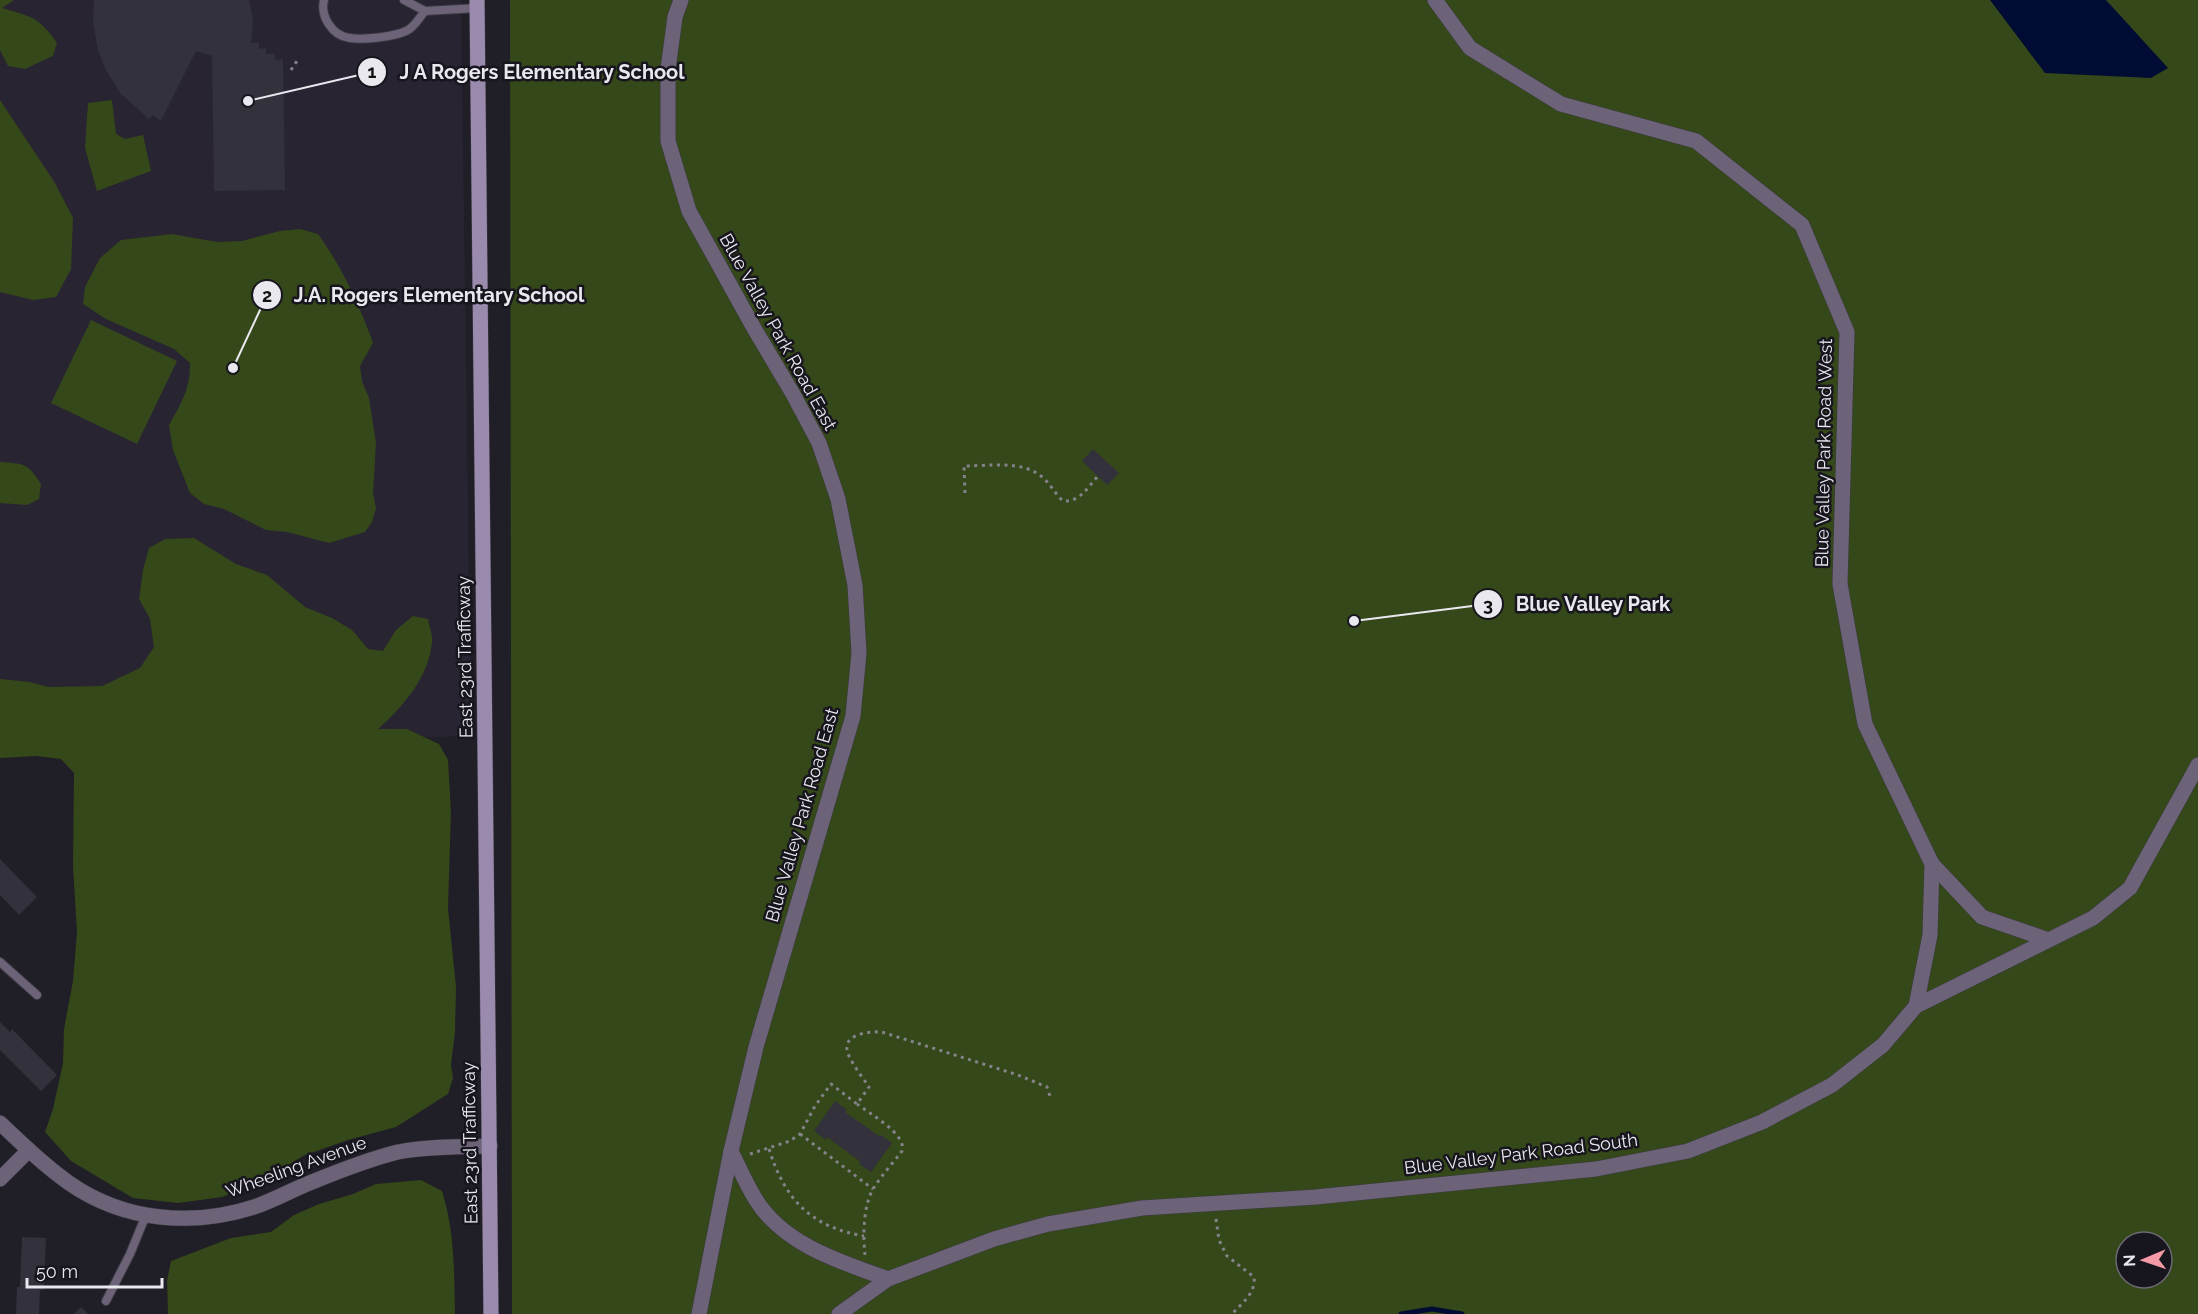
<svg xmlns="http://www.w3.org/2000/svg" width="2198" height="1314" font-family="Raleway,sans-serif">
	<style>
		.built { fill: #282432 }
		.green { fill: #354819; fill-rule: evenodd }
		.water { fill: #000c33 }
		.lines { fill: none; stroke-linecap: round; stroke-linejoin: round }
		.stream { stroke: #000c33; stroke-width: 5 }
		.building { fill: #33313b }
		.lane-casing { stroke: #3c3a42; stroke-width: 10 }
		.street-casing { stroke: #3c3a42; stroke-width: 16 }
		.secondary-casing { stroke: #3c3a42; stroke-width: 16 }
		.path { stroke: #85838a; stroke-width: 3; stroke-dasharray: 3 4.5; stroke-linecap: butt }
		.lane { stroke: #6c6379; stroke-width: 8 }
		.street { stroke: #6c6379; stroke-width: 15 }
		.secondary { stroke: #998aae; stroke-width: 15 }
		.labels { text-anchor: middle; stroke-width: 5; stroke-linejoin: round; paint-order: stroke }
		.street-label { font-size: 18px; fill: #eae8ef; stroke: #17151d }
		.leader { fill: none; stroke: #eae8ef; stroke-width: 2 }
		.callout-dot { fill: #eae8ef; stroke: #17151d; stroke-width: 2 }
		.mark-label { font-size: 18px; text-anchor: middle; font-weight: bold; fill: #111 }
		.callout-label { font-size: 20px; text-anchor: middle; font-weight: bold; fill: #eae8ef; stroke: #17151d; stroke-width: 5; stroke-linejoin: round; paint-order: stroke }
	</style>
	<rect width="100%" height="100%" fill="#201e26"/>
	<polygon class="built" points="0,0 461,0 471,736 0,749"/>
	<g class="green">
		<path d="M0,0H14L2,8C32,17 38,16 57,43L53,56L25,69L8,66L0,50Z"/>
		<path d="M510,0H2198V1314H512ZM2126,1242H2162V1278H2126Z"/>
		<polygon points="0,100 55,183 73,218 71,269 56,297 33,300 0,292"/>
		<polygon points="112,100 116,134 125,139 143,135 151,171 97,191 85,148 88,103"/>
		<path d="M300,229L318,234C342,267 359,304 373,343L360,366L362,381L369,398L376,443L373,493L376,508L372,522L365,532L329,543L287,532L266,530L224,509L204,504L190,493L173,450L169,425C181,404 191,387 190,363L174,349L106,319L83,304L85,287L100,258L121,240L172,234L217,242L242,241L280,231Z"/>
		<polygon points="91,320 177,361 137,444 51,403"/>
		<path d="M0,462C24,464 27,462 41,484L39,499L27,505L0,503Z"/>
		<path d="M194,538L236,564L267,575L305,607L332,618L352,630L368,649L383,651L396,630L413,616L428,619C429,626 433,635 432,642C429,677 403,707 378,729H407L439,744L448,760L451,812L448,908L456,987L455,1032L451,1065L453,1078L448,1094L396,1127L348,1140L305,1155L264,1179L222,1197L178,1203L133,1198L71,1161L45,1132L53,1109L63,1063L64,1029L73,981L77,932L73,866L74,773L61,759L36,756L0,758V679L30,682L48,687L102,686L140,668L154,647L150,619L139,599L143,570L149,548L165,539Z"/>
		<path d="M421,1180L442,1191C455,1233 454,1271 455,1314H168L167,1281L171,1261L231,1238L271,1232L294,1215L319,1204L353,1194L376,1184Z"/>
	</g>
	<polygon class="water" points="1990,0 2106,0 2168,68 2151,78 2045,73"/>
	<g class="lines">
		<polyline class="stream" points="1401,1314 1432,1309 1462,1314"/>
	</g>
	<g class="building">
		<polygon points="94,0 249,0 253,20 251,43 259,42 259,49 266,48 266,54 275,54 275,60 283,59 285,190 214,191 212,56 196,51 161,121 153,115 149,119 121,94 107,72 98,51 93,22"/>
		<polygon points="1093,449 1119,473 1107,485 1082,461"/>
		<polygon points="0,859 37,897 19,915 0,895"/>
		<polygon points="0,1022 10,1032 12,1029 57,1075 41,1091 0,1050"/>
		<polygon points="835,1101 847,1110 845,1112 879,1136 881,1135 892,1143 871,1172 859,1164 861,1162 827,1137 826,1140 814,1131"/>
		<polygon points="22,1237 46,1238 44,1290 40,1290 39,1314 16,1314 17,1287 20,1287"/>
		<polygon points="81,1307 88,1314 74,1314"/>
	</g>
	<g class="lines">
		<g class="lane-casing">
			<g id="lane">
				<path d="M324,0C320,16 332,36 350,38C364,40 393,37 406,31C414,28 419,18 425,11"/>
				<polyline points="404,0 425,11 478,8"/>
				<polyline points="0,962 37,995"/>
				<polyline points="106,1301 130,1254 146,1215"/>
			</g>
		</g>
		<g class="street-casing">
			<g id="street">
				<polyline points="681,0 675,17 668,69 668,141 689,211 755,330 793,394 819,443 838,499 855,585 859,653 853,716 756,1047 731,1151 699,1314"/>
				<polyline points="1435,0 1470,48 1561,104 1696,141 1802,225 1847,332 1840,584 1865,724 1932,864 1930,935 1916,1006"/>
				<polyline points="1932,864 1982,917 2049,940"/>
				<path d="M0,1123C22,1144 44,1165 69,1183C125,1222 194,1227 257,1206C276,1199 294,1189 312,1182C339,1171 369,1159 398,1152C428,1146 460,1147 490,1146"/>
				<path d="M731,1151C739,1167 746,1184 756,1200C784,1245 841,1262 888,1279"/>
				<polyline points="0,1179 29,1150"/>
				<polyline points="839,1314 888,1279 994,1239 1048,1224 1142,1208 1316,1197 1596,1169 1688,1151 1762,1122 1832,1085 1883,1045 1916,1006 2093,918 2130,888 2198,765"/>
			</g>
		</g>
		<g class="secondary-casing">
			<polyline id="secondary" points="477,0 491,1314"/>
		</g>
		<g class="path">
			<polyline points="291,70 297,61"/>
			<path d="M965,493L964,466C988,466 1021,460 1041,476C1050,483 1055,494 1063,501C1080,502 1087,488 1098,476"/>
			<path d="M857,1104C870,1114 907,1134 902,1151C893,1163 881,1176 873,1189C863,1207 863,1235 865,1255"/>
			<polyline points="800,1134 873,1189"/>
			<path d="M769,1149C785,1200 811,1227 864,1236"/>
			<path d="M750,1154L790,1141L800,1134L815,1106L831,1084L857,1104L869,1087C863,1078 855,1068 850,1058C837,1035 867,1031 882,1032L1018,1075L1047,1087L1050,1096"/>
			<path d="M1216,1219L1219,1240L1227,1256L1254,1277C1256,1293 1242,1303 1232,1314"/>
		</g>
		<use href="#lane" class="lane"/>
		<use href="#street" class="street"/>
		<use href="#secondary" class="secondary"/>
	</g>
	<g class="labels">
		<g class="street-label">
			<text transform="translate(778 332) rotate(61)" y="6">Blue Valley Park Road East</text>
			<text transform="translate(1824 453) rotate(-89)" y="6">Blue Valley Park Road West</text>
			<text transform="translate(465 657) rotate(-91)" y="6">East 23rd Trafficway</text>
			<text transform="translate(802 815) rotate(-74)" y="6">Blue Valley Park Road East</text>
			<text transform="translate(470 1143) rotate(-91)" y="6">East 23rd Trafficway</text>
			<text transform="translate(1521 1154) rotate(-7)" y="6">Blue Valley Park Road South</text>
			<text transform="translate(296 1167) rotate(-20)" y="6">Wheeling Avenue</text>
		</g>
	</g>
	<path class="leader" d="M248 101L372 72M233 368L267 295M1354 621L1488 604"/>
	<g class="callout-dot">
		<circle cx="248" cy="101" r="6"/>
		<circle cx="233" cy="368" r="6"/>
		<circle cx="1354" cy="621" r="6"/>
		<circle cx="372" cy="72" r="15"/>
		<circle cx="267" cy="295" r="15"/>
		<circle cx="1488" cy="604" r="15"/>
	</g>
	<g class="mark-label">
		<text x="372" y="78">1</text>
		<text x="267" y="302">2</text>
		<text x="1488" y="611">3</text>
	</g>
	<g class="callout-label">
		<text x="542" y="79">J A Rogers Elementary School</text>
		<text x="439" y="302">J.A. Rogers Elementary School</text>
		<text x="1593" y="611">Blue Valley Park</text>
	</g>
	<g transform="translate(2144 1260) rotate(268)"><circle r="28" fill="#17151d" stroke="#6b6971" stroke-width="1.5"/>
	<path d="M0-4.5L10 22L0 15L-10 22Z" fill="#f49aa7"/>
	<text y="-9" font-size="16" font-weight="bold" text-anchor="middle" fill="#eae8ef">N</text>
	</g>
	<path d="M27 1278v9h135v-9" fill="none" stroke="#eae8ef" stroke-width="3"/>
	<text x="36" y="1278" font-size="18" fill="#eae8ef" stroke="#17151d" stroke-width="4.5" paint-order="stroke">50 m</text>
</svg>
